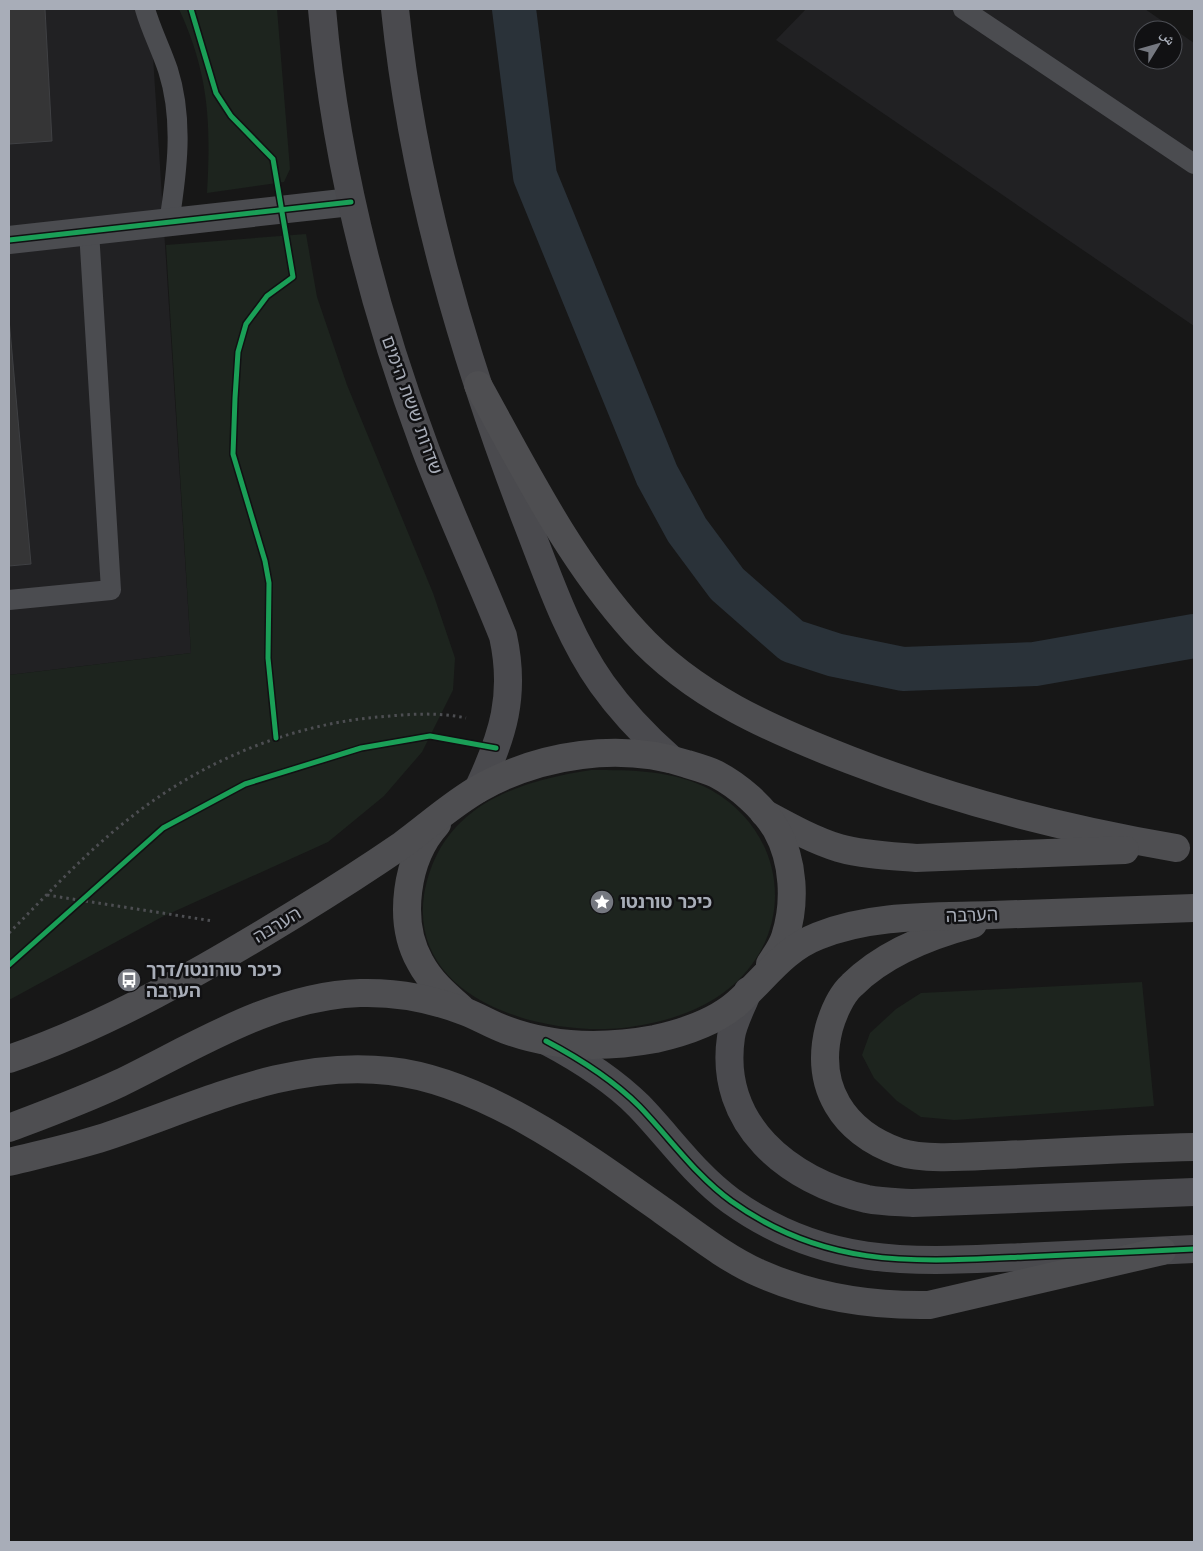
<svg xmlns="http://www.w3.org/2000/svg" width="1203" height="1551" font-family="'Work Sans','Noto Naskh Arabic','Noto Sans Hebrew',sans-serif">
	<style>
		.built { fill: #212123; fill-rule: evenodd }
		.green { fill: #1d241e }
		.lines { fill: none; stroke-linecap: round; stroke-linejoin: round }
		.canal { stroke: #2a3239; stroke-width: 44 }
		.building { fill: #353536; stroke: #3f4043 }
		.path { stroke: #4d4e52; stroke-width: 3; stroke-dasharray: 2.5 4; stroke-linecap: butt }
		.lane { stroke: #4b4c50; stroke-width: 20 }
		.street { stroke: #4b4c50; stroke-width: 28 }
		.secondary { stroke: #4a4a4e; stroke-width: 28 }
		.highway { stroke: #4e4e51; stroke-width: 28 }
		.cycleway-casing { stroke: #111113; stroke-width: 8 }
		.cycleway { stroke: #1a9f57; stroke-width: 5 }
		.labels { text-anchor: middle; stroke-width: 5; stroke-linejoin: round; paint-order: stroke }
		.street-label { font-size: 18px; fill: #a8adb8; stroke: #111113 }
		.poi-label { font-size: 18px; font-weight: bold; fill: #a8adb8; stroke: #111113; text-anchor: start }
	</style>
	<rect width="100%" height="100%" fill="#171717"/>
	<g class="built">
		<polygon points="9,9 150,9 191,653 9,675"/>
		<path d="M806,9H1145L1194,43V326L776,40ZM1143,30H1173V60H1143Z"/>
	</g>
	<g class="green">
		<path d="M179,9H277L290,169L284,182L207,193C211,123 209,74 179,9Z"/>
		<polygon points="306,234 317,297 347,385 433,593 455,658 453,690 422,752 384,796 328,842 162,917 9,1000 9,675 191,653 166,245"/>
		<path d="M591,770C630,770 675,770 711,790C790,835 798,938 723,993C695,1014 656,1024 622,1028C541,1036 409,1000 424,895C429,867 440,842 461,822C495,789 546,777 591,770Z"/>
		<polygon points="1142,982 1154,1106 955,1120 921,1117 897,1101 874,1078 862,1055 870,1033 896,1009 921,993"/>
	</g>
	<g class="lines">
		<polyline class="canal" points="514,9 535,176 657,475 687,530 727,584 792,641 835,655 903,669 1035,664 1194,636"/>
	</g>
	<g class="building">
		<polygon points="9,9 45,9 52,141 9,144"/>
		<polygon points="9,319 31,564 9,566"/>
	</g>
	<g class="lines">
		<g class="path">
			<polyline points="47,895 213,921"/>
			<path d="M9,933C48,894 86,852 130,818C198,764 281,728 368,718C400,715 435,711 466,718"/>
		</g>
		<g class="lane">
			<path d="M145,9C151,30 161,49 168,70C184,120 177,172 169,223"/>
			<polyline points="963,9 1194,164"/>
			<polyline points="9,600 111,590 89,231"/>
		</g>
		<polyline class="street" points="9,240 351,202"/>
		<g class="secondary">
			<path d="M322,9C335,160 372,306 425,448C449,512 478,573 503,636C516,695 503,736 478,789"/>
			<path d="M395,9C413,186 464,359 528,525C549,579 568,636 602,684C622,712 645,736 671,759"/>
			<path d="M748,991C743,1005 733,1022 731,1037C718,1124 788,1181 867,1199C882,1202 898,1202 913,1203L1194,1192"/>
			<path d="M546,1041C580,1059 612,1079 639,1106C669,1137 695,1175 731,1201C826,1269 914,1262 1024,1257C1081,1254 1138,1252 1194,1249"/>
		</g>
		<g class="highway">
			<path d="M478,385C525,470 569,559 635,632C693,696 772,730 850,760C955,801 1065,829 1176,848"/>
			<path d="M764,813C788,826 813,840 839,848C863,855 891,856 916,858L1125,850"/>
			<path d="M437,824C406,858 397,921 420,962C430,981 445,994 461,1008"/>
			<path d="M973,924C931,935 883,954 852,985C841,995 833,1014 829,1028C814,1087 843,1132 899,1152C926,1161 976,1156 1005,1155C1068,1152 1131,1148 1194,1147"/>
			<path d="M9,1059C109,1025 205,969 295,914C331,892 367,869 402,845C428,826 452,804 480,788C541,754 620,742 687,764C697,767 708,770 716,774C739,786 763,807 776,829C794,861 796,903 785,937C782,947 775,956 770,964"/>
			<path d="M9,1128C46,1114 84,1100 120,1083C196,1046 273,996 360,993C395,992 433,999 466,1012C479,1017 492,1025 506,1030C554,1048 606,1048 655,1039C682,1033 715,1022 736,1004C764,980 782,950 818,936C872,914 934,917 992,915C1060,913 1127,910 1194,908"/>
			<path d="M9,1162C41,1154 74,1147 105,1137C199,1106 288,1059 390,1071C484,1081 587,1157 663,1211C693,1232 725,1258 759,1273C813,1297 871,1306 929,1305L1162,1251"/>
		</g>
		<g class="cycleway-casing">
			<g id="cycleway">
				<polyline points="191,9 216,93 231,116 273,159 293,277 267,296 246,324 238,352 235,398 233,454 265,561 269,583 268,658 276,738"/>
				<polyline points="9,240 351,202"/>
				<polyline points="9,965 163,828 245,784 361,748 430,736 496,748"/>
				<path d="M546,1041C580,1059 612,1079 639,1106C669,1137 695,1175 731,1201C826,1269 914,1262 1024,1257C1081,1254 1138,1252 1194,1249"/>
			</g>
		</g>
		<use href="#cycleway" class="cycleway"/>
	</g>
	<defs>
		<g id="sight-disc" transform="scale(1.25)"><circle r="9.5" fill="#757880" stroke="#111113"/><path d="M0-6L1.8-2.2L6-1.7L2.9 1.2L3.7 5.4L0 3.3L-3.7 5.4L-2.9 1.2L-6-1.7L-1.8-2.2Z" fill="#fff"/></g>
		<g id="bus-disc" transform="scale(1.25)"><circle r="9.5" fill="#757880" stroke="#111113"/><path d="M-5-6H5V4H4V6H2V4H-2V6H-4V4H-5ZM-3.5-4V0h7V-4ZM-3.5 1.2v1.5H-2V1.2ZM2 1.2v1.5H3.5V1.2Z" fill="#fff"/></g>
	</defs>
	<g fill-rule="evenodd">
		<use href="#sight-disc" x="602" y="902"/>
		<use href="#bus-disc" x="129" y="980"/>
	</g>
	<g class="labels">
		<g class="street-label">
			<text transform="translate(412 405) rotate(70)" y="6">שדרות ששת הימים</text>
			<text transform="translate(972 915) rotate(-2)" y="6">הערבה</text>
			<text transform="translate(277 925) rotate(-31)" y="6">הערבה</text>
		</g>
		<g class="poi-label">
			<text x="620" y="908">כיכר טורנטו</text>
			<text x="146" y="976">כיכר טורונטו/דרך<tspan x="146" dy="21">הערבה</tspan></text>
		</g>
	</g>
	<rect width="1203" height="1551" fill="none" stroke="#a8adb8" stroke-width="20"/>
	<g transform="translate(1158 45) rotate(53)"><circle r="24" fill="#111113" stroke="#4d4f55"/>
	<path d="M0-4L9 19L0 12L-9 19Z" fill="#757880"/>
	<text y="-8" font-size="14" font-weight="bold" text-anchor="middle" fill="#a8adb8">ش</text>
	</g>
</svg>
